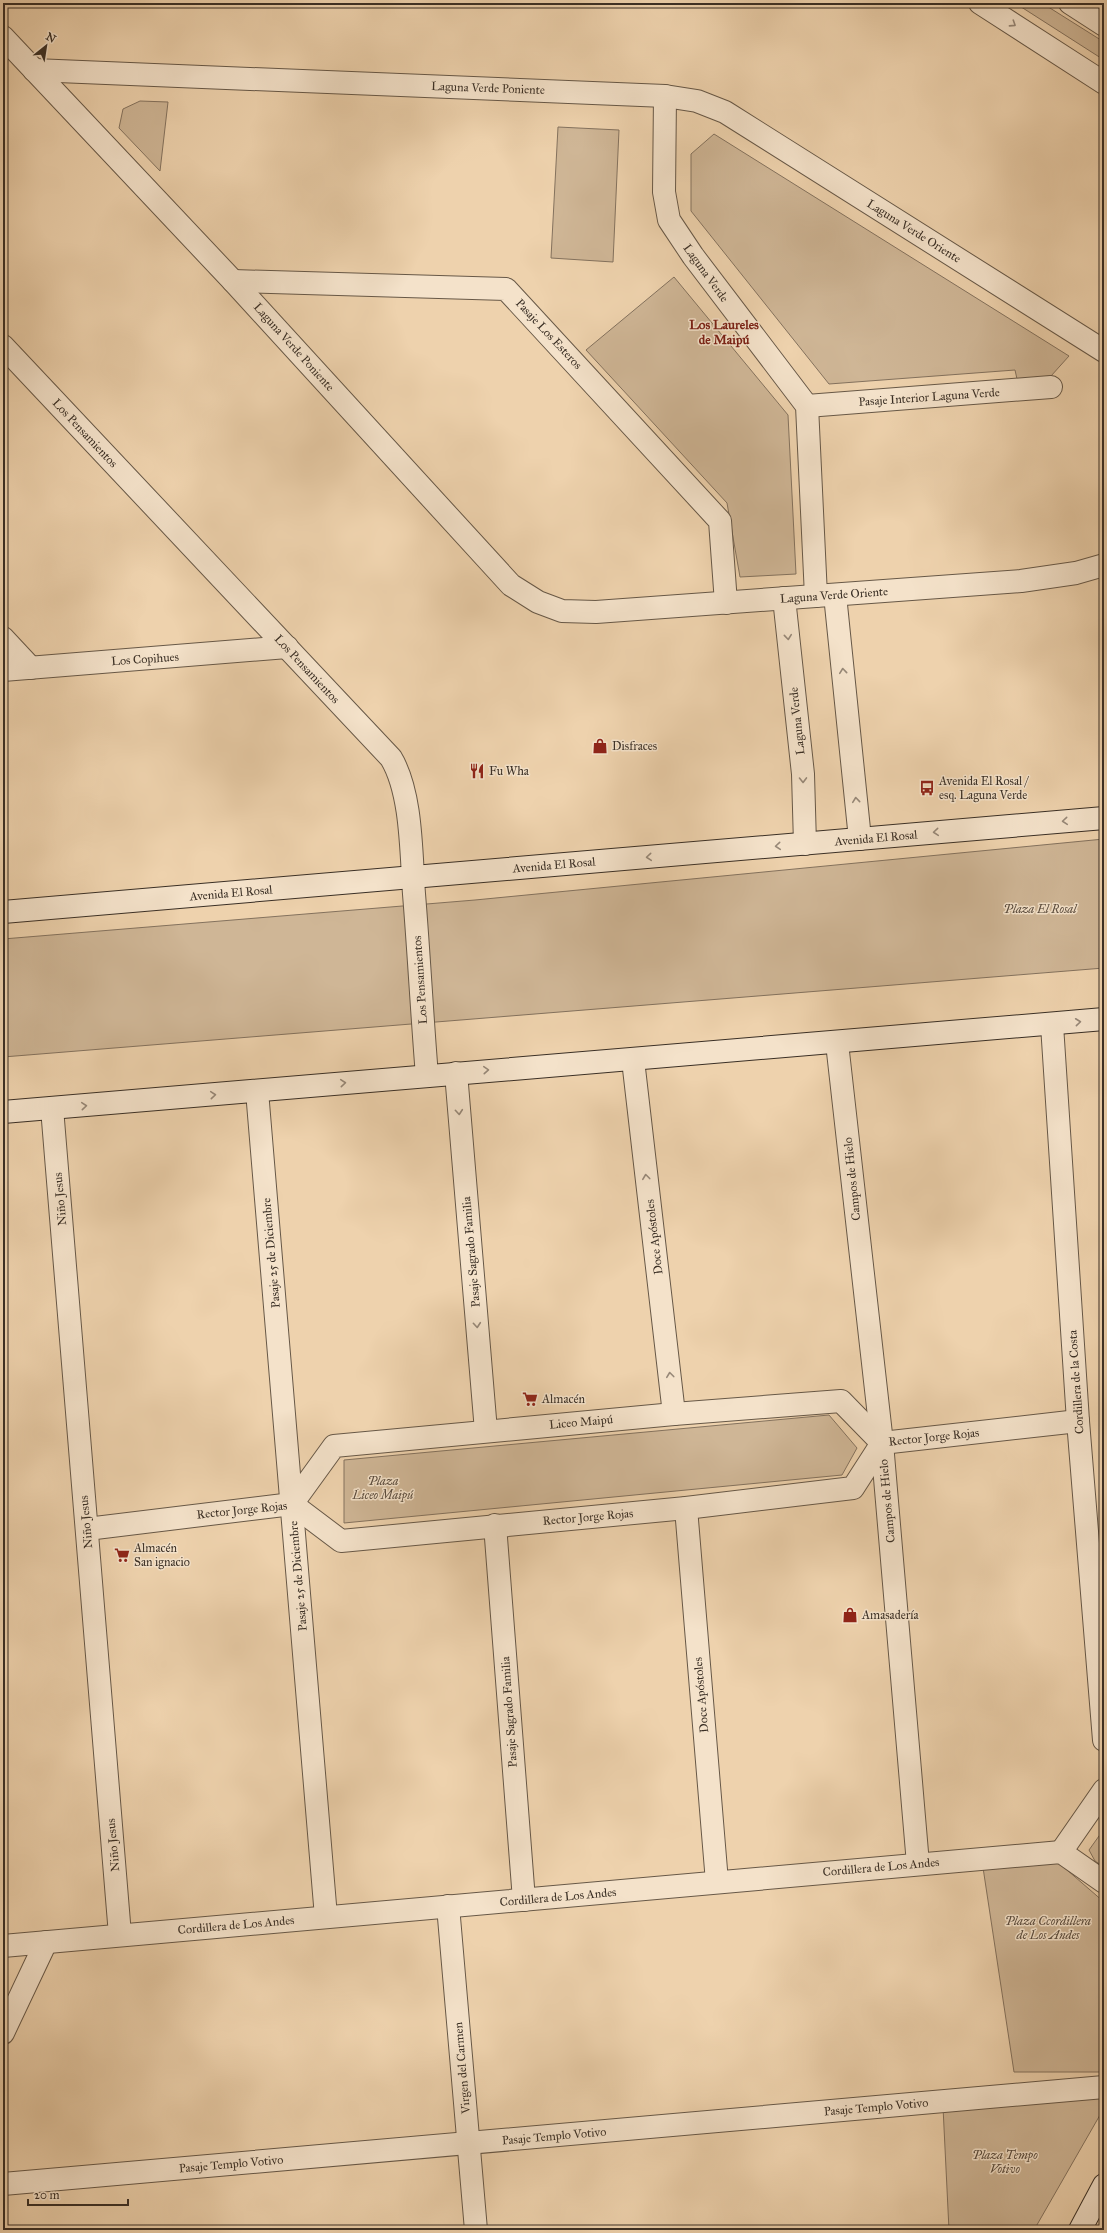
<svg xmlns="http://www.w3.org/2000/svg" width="1107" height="2233" font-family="'IM FELL Great Primer',serif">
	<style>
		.green { fill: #cfb696; stroke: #84725e }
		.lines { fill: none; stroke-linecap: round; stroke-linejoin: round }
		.street-casing { stroke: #675847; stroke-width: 24 }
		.secondary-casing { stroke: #3a2f25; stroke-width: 24 }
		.street { stroke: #f4e2ca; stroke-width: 22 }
		.secondary { stroke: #f4e2ca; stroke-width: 22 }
		.oneway { stroke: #978878 }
		.labels { text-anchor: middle; stroke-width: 3; stroke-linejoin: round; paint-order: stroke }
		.street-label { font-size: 12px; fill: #3a2f25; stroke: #f4e2ca }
		.poi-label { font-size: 12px; fill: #3a2f25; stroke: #f4e2ca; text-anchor: start }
		.park-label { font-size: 12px; font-style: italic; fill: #584a3c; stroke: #f4e2ca }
		.neighbourhood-label { font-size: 13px; font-weight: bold; fill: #7a1f14; stroke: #f4e2ca }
	</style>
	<rect width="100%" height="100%" fill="#eed2ad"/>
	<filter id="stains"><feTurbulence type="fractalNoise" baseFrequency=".005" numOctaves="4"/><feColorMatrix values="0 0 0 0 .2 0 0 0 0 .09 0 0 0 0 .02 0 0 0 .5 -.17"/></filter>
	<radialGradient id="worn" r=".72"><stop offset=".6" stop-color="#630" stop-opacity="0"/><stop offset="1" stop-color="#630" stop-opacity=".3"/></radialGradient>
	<g class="green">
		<polygon points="1015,3 1042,3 1104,42 1104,60"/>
		<polygon points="140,101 168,102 160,171 119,128 123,109"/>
		<polygon points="558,127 619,130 613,262 551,258"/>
		<polygon points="714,134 1069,356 1051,376 1017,379 1015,370 829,384 691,211 691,154"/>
		<polygon points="674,277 788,415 796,574 740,577 727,503 586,350"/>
		<polygon points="1104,839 1104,968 3,1057 3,939 475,900"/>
		<polygon points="829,1415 857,1448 842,1475 344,1523 344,1460"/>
		<polygon points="1104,1829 1104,1867 1095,1861 1089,1850"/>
		<polygon points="1052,1857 1104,1902 1104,2072 1014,2072 982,1861"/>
		<polygon points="1104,2094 1104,2108 1034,2230 949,2230 943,2107"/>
	</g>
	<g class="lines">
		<g class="street-casing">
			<g id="street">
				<polyline points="980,3 1104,83"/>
				<polyline points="1070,3 1104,25"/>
				<polyline points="3,37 233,281 511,585 538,602 562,611 596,612 1021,581 1076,573 1104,565"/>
				<polyline points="34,70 665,96 697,101 725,112 1104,351"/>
				<polyline points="665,96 664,192 669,220 693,256 807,406 816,596"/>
				<polyline points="233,281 506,289 720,521 726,603"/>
				<path d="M3,346L391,758C412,793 411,853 414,894C419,955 422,1015 427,1076"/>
				<polyline points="807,406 1051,387"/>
				<polyline points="835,595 860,839"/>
				<polyline points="784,598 803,774 805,844"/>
				<polyline points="3,638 31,668"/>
				<polyline points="3,670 287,647"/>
				<polyline points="1052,1025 1078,1421 1104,1740"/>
				<polyline points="837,1043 882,1443 918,1864"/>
				<polyline points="633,1060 674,1414"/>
				<polyline points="456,1073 486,1431"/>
				<polyline points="257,1091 326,1917"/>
				<polyline points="52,1108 120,1935"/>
				<polyline points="292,1504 334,1446 674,1414 841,1401 882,1443"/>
				<polyline points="686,1508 717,1882"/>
				<polyline points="495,1525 524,1900"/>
				<polyline points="87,1529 292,1504 341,1541 686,1508 853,1488 882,1443 1078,1421"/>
				<polyline points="1061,1852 1104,1790"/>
				<polyline points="448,1906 476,2230"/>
				<polyline points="3,1946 1061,1852 1104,1882"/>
				<polyline points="3,2033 46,1942"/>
				<polyline points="3,2184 1104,2087"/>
			</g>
		</g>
		<g class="secondary-casing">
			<g id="secondary">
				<polyline points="3,912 1104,818"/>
				<polyline points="3,1112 1104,1019"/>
				<polyline points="1080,2230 1104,2185"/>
			</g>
		</g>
		<use href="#street" class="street"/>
		<use href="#secondary" class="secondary"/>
	</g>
	<defs><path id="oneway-chevron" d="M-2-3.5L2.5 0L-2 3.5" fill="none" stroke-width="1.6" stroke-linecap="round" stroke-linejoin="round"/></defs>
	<g class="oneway">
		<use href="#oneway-chevron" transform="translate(1013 24) rotate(33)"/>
		<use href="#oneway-chevron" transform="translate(788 637) rotate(84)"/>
		<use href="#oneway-chevron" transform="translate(843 671) rotate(-96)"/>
		<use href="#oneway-chevron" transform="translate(803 780) rotate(89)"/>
		<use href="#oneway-chevron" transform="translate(856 800) rotate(-96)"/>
		<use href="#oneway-chevron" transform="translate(1065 821) rotate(175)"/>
		<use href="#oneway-chevron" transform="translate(936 832) rotate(175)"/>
		<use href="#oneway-chevron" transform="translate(778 846) rotate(175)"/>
		<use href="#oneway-chevron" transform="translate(649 857) rotate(175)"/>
		<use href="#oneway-chevron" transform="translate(1078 1022) rotate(-6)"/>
		<use href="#oneway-chevron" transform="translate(486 1070) rotate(-4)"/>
		<use href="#oneway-chevron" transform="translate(343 1083) rotate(-5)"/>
		<use href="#oneway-chevron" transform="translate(213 1095) rotate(-5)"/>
		<use href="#oneway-chevron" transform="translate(84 1106) rotate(-5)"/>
		<use href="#oneway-chevron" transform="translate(459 1112) rotate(85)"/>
		<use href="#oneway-chevron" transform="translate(646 1177) rotate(-97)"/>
		<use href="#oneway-chevron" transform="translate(477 1325) rotate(85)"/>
		<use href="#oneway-chevron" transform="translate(670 1375) rotate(-97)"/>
	</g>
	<defs>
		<g id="shop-bare" transform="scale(1.2)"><path d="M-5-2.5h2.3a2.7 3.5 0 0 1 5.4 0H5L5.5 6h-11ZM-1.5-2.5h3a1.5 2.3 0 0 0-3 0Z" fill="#8f2418" stroke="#f4e2ca" stroke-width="2.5" paint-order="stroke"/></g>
		<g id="restaurant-bare" transform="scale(1.2)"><path d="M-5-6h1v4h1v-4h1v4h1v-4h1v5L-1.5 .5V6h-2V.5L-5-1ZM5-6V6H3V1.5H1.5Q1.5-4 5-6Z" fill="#8f2418" stroke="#f4e2ca" stroke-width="2.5" paint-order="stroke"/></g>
		<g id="bus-bare" transform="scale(1.2)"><path d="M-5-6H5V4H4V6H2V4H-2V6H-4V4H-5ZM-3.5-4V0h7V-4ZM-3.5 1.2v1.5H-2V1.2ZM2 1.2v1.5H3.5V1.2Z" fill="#8f2418" stroke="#f4e2ca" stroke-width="2.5" paint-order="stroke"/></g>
		<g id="supermarket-bare" transform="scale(1.2)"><path d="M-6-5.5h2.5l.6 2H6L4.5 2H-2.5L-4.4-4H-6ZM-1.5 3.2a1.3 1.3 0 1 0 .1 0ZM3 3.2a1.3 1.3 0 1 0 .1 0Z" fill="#8f2418" stroke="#f4e2ca" stroke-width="2.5" paint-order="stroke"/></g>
	</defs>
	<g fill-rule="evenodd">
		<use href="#shop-bare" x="600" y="746"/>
		<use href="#restaurant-bare" x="477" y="771"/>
		<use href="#bus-bare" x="927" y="788"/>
		<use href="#supermarket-bare" x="530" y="1399"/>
		<use href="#supermarket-bare" x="122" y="1555"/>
		<use href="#shop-bare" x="850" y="1615"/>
	</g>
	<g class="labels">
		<g class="street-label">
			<text transform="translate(488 88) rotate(2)" y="4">Laguna Verde Poniente</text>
			<text transform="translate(914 231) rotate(32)" y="4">Laguna Verde Oriente</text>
			<text transform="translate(706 273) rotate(54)" y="4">Laguna Verde</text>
			<text transform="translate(549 334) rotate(47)" y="4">Pasaje Los Esteros</text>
			<text transform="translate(294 347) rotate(48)" y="4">Laguna Verde Poniente</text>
			<text transform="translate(929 397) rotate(-4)" y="4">Pasaje Interior Laguna Verde</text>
			<text transform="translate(85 433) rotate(47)" y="4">Los Pensamientos</text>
			<text transform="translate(834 595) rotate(-4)" y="4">Laguna Verde Oriente</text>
			<text transform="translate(145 659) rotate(-4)" y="4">Los Copihues</text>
			<text transform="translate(307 669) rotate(47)" y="4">Los Pensamientos</text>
			<text transform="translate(797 721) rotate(-96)" y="4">Laguna Verde</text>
			<text transform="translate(876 838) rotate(-5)" y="4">Avenida El Rosal</text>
			<text transform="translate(554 865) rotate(-5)" y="4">Avenida El Rosal</text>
			<text transform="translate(231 893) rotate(-5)" y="4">Avenida El Rosal</text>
			<text transform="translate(420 980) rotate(-94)" y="4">Los Pensamientos</text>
			<text transform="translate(852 1179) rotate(-96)" y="4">Campos de Hielo</text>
			<text transform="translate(60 1199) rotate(-95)" y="4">Niño Jesus</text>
			<text transform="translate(654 1237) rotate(-97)" y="4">Doce Apóstoles</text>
			<text transform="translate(471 1252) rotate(-95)" y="4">Pasaje Sagrado Familia</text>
			<text transform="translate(271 1253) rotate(-95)" y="4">Pasaje 25 de Diciembre</text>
			<text transform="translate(1076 1382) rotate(-94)" y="4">Cordillera de la Costa</text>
			<text transform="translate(581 1422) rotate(-5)" y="4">Liceo Maipú</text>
			<text transform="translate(934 1437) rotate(-6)" y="4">Rector Jorge Rojas</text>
			<text transform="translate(887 1501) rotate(-95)" y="4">Campos de Hielo</text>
			<text transform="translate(242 1510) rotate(-6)" y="4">Rector Jorge Rojas</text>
			<text transform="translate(588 1517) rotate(-5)" y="4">Rector Jorge Rojas</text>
			<text transform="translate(86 1522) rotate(-95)" y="4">Niño Jesus</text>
			<text transform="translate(298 1576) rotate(-95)" y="4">Pasaje 25 de Diciembre</text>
			<text transform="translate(701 1695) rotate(-95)" y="4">Doce Apóstoles</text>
			<text transform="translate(509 1712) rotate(-94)" y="4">Pasaje Sagrado Familia</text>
			<text transform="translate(113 1845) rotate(-95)" y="4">Niño Jesus</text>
			<text transform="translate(881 1867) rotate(-5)" y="4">Cordillera de Los Andes</text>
			<text transform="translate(558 1897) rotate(-5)" y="4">Cordillera de Los Andes</text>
			<text transform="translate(236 1925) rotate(-5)" y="4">Cordillera de Los Andes</text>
			<text transform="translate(462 2068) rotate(-95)" y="4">Virgen del Carmen</text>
			<text transform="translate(876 2107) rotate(-5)" y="4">Pasaje Templo Votivo</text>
			<text transform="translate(554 2136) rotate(-5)" y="4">Pasaje Templo Votivo</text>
			<text transform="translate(231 2164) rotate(-5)" y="4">Pasaje Templo Votivo</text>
		</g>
		<g class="poi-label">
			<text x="612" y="750">Disfraces</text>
			<text x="489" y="775">Fu Wha</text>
			<text x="939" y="785">Avenida El Rosal /<tspan x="939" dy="14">esq. Laguna Verde</tspan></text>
			<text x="542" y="1403">Almacén</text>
			<text x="134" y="1552">Almacén<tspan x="134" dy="14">San ignacio</tspan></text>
			<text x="862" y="1619">Amasadería</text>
		</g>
		<g class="park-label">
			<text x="1040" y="913">Plaza El Rosal</text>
			<text x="383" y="1485">Plaza<tspan x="383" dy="14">Liceo Maipú</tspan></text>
			<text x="1048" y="1925">Plaza Ccordillera<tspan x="1048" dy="14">de Los Andes</tspan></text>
			<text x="1005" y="2159">Plaza Tempo<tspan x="1005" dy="14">Votivo</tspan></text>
		</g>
		<g class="neighbourhood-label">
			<text x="724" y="329">Los Laureles<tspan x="724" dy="15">de Maipú</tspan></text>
		</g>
	</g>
	<rect width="1107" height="2233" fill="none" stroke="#eed2ad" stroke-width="16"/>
	<rect x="4" y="4" width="1099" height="2225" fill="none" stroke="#3a2f25" stroke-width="2"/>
	<rect x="8" y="8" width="1091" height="2217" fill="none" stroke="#3a2f25"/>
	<g transform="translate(46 46) rotate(30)" stroke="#f4e2ca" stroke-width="3" paint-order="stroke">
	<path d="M0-3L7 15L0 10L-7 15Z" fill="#3a2f25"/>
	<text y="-6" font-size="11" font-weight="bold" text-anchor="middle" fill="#3a2f25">N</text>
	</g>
	<path d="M28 2199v6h100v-6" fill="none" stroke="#3a2f25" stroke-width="2"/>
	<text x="34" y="2199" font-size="12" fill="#3a2f25" stroke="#f4e2ca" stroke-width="3" paint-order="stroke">20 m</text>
	<rect width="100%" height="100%" filter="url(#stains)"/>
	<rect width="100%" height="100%" fill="url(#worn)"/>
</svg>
